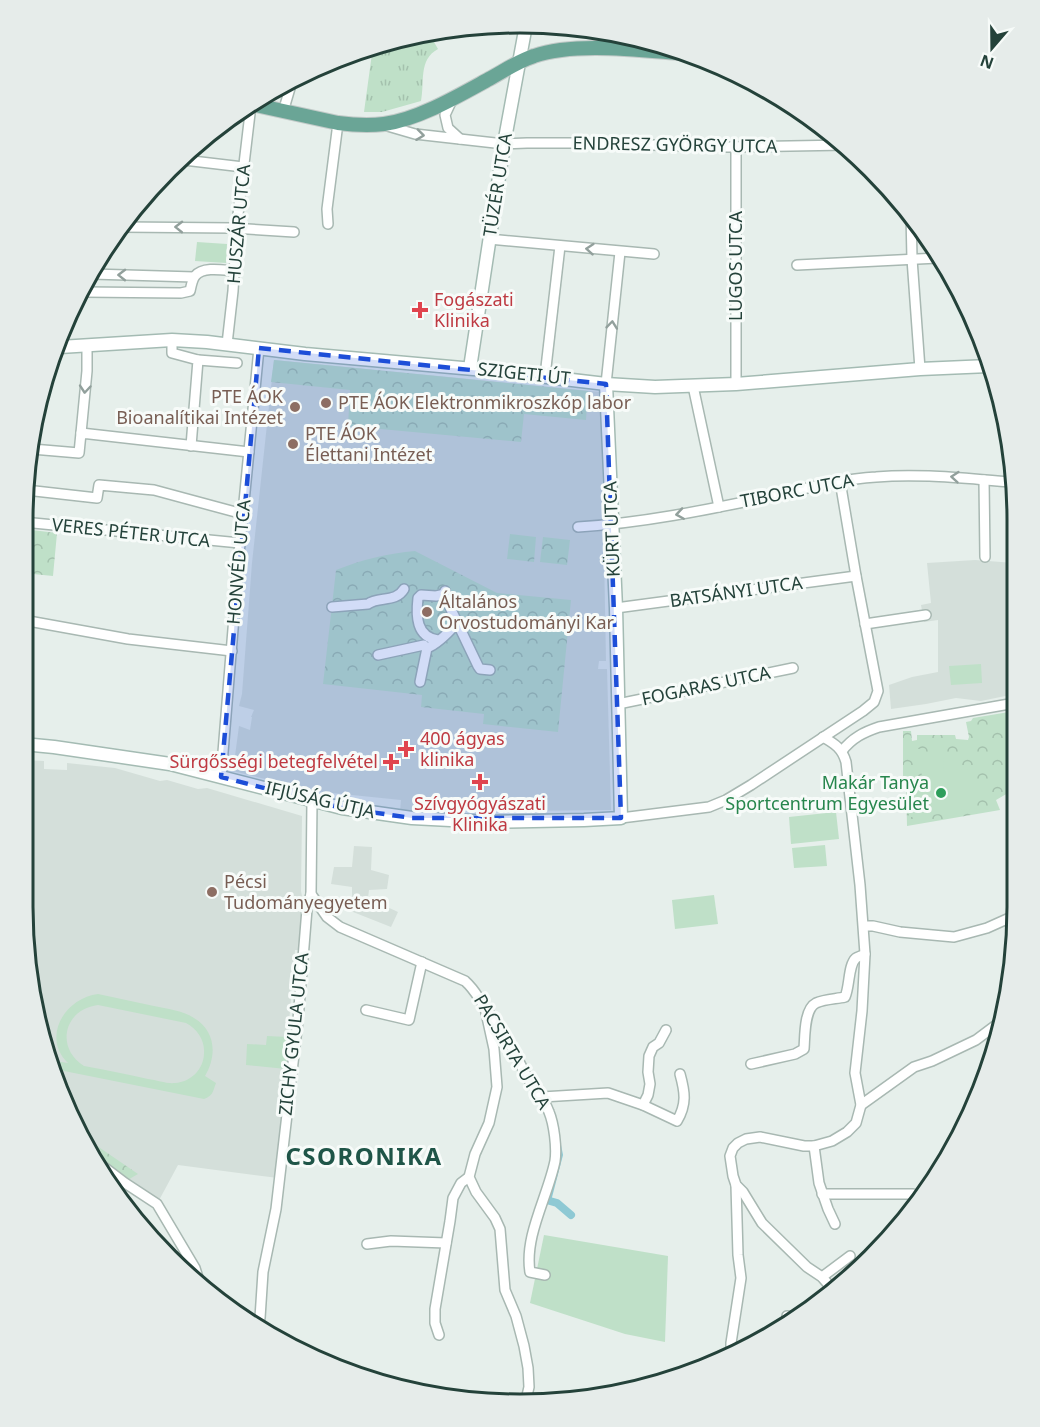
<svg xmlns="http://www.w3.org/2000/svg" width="1040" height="1427" font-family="'Noto Sans',sans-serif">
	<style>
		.built { fill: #d4dfda }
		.grass { fill: url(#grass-tufts) }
		.forest { fill: url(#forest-crowns) }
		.garden { fill: #bfe0c8; fill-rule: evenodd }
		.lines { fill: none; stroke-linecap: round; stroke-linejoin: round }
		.stream { stroke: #8ec9d4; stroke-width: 2 }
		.canal { stroke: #8ec9d4; stroke-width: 8 }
		.street-casing { stroke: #a8b8b2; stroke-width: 12 }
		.secondary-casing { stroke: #a4bbb3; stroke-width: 15 }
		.primary-casing { stroke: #c2cac8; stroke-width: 16 }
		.street { stroke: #fff; stroke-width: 9 }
		.secondary { stroke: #fff; stroke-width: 12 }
		.primary { stroke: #6aa596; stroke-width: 14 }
		.oneway { stroke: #92a09c }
		.marked { fill: #1d4ed8; fill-opacity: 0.2; stroke: #1d4ed8; stroke-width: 4.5; stroke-dasharray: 12 8; stroke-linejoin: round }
		.health-dot { fill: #e0444e; stroke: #f7fbf9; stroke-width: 2 }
		.education-dot { fill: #8d6e63; stroke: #f7fbf9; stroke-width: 2 }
		.leisure-dot { fill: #2e9e5b; stroke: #f7fbf9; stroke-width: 2 }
		.labels { text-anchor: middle; stroke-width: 6; stroke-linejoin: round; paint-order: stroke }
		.street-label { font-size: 18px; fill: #24423a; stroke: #f7fbf9 }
		.health-label { font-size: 18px; fill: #be3a42; stroke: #f7fbf9; text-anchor: start }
		.education-label { font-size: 18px; fill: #785e54; stroke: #f7fbf9; text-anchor: start }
		.leisure-label { font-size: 18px; fill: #27864d; stroke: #f7fbf9; text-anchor: end }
		.district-label { font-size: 24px; font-weight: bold; letter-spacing: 1.5px; fill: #1f5548; stroke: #f7fbf9 }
		.rim { fill: none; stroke: #24423a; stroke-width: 3 }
	</style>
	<defs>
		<pattern id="grass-tufts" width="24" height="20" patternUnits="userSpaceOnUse" patternTransform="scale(1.5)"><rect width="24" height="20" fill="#bfe0c8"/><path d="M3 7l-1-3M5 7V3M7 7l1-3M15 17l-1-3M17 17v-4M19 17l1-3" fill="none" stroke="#a4c1ad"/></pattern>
		<pattern id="forest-crowns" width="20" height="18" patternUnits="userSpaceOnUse" patternTransform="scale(1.5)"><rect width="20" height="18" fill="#bfe0c8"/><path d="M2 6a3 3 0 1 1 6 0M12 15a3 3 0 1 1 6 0" fill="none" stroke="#a4c1ad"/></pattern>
	</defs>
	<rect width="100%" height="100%" fill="#e6efeb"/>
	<g class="built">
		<polygon points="274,360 601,392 606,661 599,661 598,669 607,669 611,810 506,811 434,805 432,815 400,812 401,800 313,791 233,771 239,726 250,730 252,717 251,717 254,710 239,706 242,694 252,563"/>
		<polygon points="975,560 1014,563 1015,694 981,701 956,698 926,704 891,709 889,685 912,677 938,672 938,620 924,622 921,605 931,603 927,563"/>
		<polygon points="23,760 44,761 44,769 67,770 67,763 115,768 160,781 167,780 198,789 207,788 302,816 301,891 304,906 300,950 295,950 288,1035 293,1038 278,1178 178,1165 157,1204 96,1161 40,1036 23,907"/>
		<polygon points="354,846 372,847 371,870 389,875 387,889 369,890 368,898 398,912 391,927 348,910 349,897 352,896 352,887 331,884 334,867 352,867"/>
	</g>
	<path class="grass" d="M454,29L434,42L438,49C418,60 425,82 421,101L382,112H364L373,46L391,40Z"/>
	<g class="forest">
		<polygon points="274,360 588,391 586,420 524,414 521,442 348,426 350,390 271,382"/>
		<polygon points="23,529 57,533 53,576 23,573"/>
		<polygon points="510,534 536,537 534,562 507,559"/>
		<polygon points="543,537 570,540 567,565 540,562"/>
		<path d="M415,551L497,593L571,600L558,732L483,724L484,714L421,707L422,695L323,684L336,570C361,560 389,553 415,551Z"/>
		<polygon points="1015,711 1015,789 996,800 1000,810 907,826 906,777 903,776 903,731 911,731 912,741 917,740 917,735 955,735 956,739 968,740 969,737 966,722 971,721 973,718"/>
		<polygon points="86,1139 87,1139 138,1174 126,1181 94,1157"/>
	</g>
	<g class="garden">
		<polygon points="197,242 227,244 226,263 195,261"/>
		<polygon points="981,664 982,683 951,685 949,666"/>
		<polygon points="934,745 943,745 944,773 955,773 956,770 973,769 973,809 958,810 958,813 926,815 925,817 909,817 908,776 922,776 921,771 913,771 913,749 921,749 921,755 934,755"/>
		<polygon points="836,812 839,839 791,844 789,817"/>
		<polygon points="825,845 827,866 794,868 792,848"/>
		<polygon points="714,895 718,924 675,929 672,900"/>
		<path d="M98,994C117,998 135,1002 154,1006C167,1009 182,1010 194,1018C216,1031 217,1056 205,1076L216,1083C213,1091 213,1096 204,1099L54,1069L55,1061L68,1063C41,1037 65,998 98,994ZM98,1005L186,1023C197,1029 205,1040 204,1053C204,1069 191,1082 175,1083C167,1084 157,1080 148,1079C127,1074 106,1070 84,1066C55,1048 64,1009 98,1005Z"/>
		<polygon points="267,1036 288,1037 286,1069 246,1065 247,1044 266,1045"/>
		<polygon points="544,1235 668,1256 665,1342 625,1334 530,1303"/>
	</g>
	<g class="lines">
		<polyline class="stream" points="550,1201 562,1155 560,1145"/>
		<polyline class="canal" points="550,1201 557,1203 571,1215"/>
		<g class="street-casing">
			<g id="street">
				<polyline points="452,100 445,115 448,128 460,139"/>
				<polyline points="283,112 293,78"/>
				<polyline points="384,125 415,134 504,144 527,143 575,143 728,147 847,145"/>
				<polyline points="184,160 243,167"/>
				<polyline points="911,213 912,259 920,369"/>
				<polyline points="328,224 327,209 338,123"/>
				<polyline points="122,227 232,228 294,232"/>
				<polyline points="489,239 654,254"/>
				<polyline points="797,265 938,258"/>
				<polyline points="92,274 194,277"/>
				<path d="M84,292L181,293L190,291C191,287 192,280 195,276C203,266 223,270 234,271"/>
				<polyline points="172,340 172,353 198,360 191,446"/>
				<polyline points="227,344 233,291 237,223 251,105"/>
				<polyline points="198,360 237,363"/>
				<polyline points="545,376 560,246"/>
				<polyline points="606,384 620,252"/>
				<polyline points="736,384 736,147"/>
				<polyline points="693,386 719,507"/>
				<polyline points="81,433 87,371 87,345"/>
				<polyline points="32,449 79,453 81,433 249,452"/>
				<polyline points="984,480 985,557"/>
				<polyline points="26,490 97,498 99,485 154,490 243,514"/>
				<polyline points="23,522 240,543"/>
				<path d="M578,527C642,523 706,510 768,497C804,489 840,479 876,477C922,473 968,479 1013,482"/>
				<polyline points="445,591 446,599 478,666 480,669 490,670"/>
				<path d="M332,607L368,604C378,596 396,603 404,589"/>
				<polyline points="616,608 856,576"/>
				<polyline points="23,620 128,639 232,651"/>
				<polyline points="865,624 926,615"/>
				<path d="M438,640C416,637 416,616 418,598L421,595L436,596L445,594"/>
				<polyline points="378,655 424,645"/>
				<path d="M420,682L427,648C438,644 449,632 457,623L482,626"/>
				<polyline points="618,704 793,668"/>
				<path d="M823,737C835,744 842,748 846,762L860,885L865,954L862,1011L855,1073L861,1105L856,1123L847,1132L832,1141L814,1146H804L760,1137L746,1139L738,1143L733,1148L730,1156L733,1176L736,1185L743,1192L762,1223L807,1267L822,1277L834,1291"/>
				<path d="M842,751C852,738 864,732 879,727L1015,703"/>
				<polyline points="221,777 240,543 259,348"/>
				<path d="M312,801L311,894L327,917L340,927L465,981C475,990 477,996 484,1006C493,1019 503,1031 510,1044C516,1055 521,1066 527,1077C535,1089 544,1098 549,1112C554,1124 557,1148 555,1161C548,1196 524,1236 530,1272L545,1275"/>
				<polyline points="621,818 709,807 726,800 751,785 863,711 874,702 878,691 856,576 840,481"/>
				<polyline points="864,926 873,926 900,932 954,937 987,928 1016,915"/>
				<polyline points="485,1008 494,1049 497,1087 489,1123 475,1154 469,1177 476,1192 495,1218 500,1229 505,1290 516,1316 524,1346 528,1368 529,1387 526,1400"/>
				<polyline points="366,1010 409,1020 422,962"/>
				<path d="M751,1064L795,1054L804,1049C805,1036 804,1009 816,1003C825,999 836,999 845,997C850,986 848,965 856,958C857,957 864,955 865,954"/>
				<path d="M542,1097L608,1093L643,1105L677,1121C687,1104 685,1092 680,1074"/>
				<polyline points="643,1105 648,1095 650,1084 648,1072 649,1056 653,1047 659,1043 666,1030"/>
				<polyline points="861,1105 914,1067 932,1061 976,1040 1000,1022"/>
				<polyline points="814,1146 819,1183 828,1209 835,1224"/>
				<polyline points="96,1161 125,1183 157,1204 195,1268 201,1287"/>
				<polyline points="822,1194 913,1194"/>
				<polyline points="367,1244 391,1241 446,1243"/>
				<polyline points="822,1277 850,1256"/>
				<polyline points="787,1316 797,1317"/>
				<polyline points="260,1318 263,1272 276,1209 298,1020 307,909 311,894"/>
				<polyline points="439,1335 435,1323 435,1309 450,1221 453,1198 461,1183 469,1177"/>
				<polyline points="731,1355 731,1343 741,1278 738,1255 736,1185"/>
			</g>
		</g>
		<g class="secondary-casing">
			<g id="secondary">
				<polyline points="60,347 172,340 207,342 305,354 496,371 606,384 655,387 736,384 920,369 989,366"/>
				<polyline points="470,368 504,144 526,25"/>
				<polyline points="23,744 54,747 170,764 342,808 412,818 489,822 584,820 621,818 616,608 606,384"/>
			</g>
		</g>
		<g class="primary-casing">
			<path id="primary" d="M251,104L338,123C353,125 369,126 384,124C419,119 458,96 489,79C504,71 518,61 534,56C577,41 645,51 690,54"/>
		</g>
		<use href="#street" class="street"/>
		<use href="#secondary" class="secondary"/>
		<use href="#primary" class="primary"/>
	</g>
	<defs><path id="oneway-chevron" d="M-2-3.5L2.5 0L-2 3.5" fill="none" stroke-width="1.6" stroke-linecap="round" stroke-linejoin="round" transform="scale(1.5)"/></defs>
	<g class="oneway">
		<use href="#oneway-chevron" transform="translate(420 135) rotate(7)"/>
		<use href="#oneway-chevron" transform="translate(179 227) rotate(-179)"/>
		<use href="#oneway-chevron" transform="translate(590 249) rotate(-175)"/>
		<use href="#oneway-chevron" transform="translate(122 275) rotate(-179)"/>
		<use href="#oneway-chevron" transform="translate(612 325) rotate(-84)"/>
		<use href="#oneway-chevron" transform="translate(85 389) rotate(95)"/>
		<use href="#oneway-chevron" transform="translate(955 477) rotate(-175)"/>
		<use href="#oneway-chevron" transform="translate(680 514) rotate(171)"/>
	</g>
	<path class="marked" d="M259,348L606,384L621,818H412L342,808L221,777Z"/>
	<g class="health-dot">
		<path d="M417 301h6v6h6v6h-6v6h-6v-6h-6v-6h6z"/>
		<path d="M403 740h6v6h6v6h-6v6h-6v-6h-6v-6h6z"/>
		<path d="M388 753h6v6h6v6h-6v6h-6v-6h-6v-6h6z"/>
		<path d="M477 773h6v6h6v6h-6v6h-6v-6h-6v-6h6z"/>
	</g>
	<g class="education-dot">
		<circle cx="326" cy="403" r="6"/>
		<circle cx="295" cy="407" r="6"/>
		<circle cx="293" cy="444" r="6"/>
		<circle cx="427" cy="612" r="6"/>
		<circle cx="212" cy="892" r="6"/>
	</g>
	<circle class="leisure-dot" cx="941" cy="793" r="6"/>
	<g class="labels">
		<g class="street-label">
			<text transform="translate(675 145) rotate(1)" y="6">ENDRESZ GYÖRGY UTCA</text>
			<text transform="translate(498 185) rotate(-81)" y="6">TÜZÉR UTCA</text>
			<text transform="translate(239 224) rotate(-85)" y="6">HUSZÁR UTCA</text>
			<text transform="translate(736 266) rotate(-90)" y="6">LUGOS UTCA</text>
			<text transform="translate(524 374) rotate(6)" y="6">SZIGETI ÚT</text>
			<text transform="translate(797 491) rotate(-11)" y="6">TIBORC UTCA</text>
			<text transform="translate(612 529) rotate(-92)" y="6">KÜRT UTCA</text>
			<text transform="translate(131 533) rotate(6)" y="6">VERES PÉTER UTCA</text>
			<text transform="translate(239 562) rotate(-85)" y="6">HONVÉD UTCA</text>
			<text transform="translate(736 592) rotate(-8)" y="6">BATSÁNYI UTCA</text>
			<text transform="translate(706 686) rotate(-12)" y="6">FOGARAS UTCA</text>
			<text transform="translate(320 800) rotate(13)" y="6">IFJÚSÁG ÚTJA</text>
			<text transform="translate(294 1034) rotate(-84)" y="6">ZICHY GYULA UTCA</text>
			<text transform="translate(512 1052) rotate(59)" y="6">PACSIRTA UTCA</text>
		</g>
		<g class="health-label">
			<text x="434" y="306">Fogászati<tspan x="434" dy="21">Klinika</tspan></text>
			<text x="420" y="745">400 ágyas<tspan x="420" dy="21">klinika</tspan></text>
			<text x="378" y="768" text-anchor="end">Sürgősségi betegfelvétel</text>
			<text x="480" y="810" text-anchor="middle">Szívgyógyászati<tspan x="480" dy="21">Klinika</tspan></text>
		</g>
		<g class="education-label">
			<text x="283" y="403" text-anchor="end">PTE ÁOK<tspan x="283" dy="21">Bioanalítikai Intézet</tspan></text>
			<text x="338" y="409">PTE ÁOK Elektronmikroszkóp labor</text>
			<text x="305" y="440">PTE ÁOK<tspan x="305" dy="21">Élettani Intézet</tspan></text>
			<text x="439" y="608">Általános<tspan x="439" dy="21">Orvostudományi Kar</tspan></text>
			<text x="224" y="888">Pécsi<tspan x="224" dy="21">Tudományegyetem</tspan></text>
		</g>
		<g class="leisure-label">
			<text x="929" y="789">Makár Tanya<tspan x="929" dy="21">Sportcentrum Egyesület</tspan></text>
		</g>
		<g class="district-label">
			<text x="364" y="1165">CSORONIKA</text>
		</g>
	</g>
	<path d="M0 0H1040V1427H0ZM520 33H520A487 487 0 0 1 1007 520V907A487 487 0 0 1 520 1394H520A487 487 0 0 1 33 907V520A487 487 0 0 1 520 33Z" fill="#e6ecea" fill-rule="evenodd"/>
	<path class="rim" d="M520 33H520A487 487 0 0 1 1007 520V907A487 487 0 0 1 520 1394H520A487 487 0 0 1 33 907V520A487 487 0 0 1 520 33Z"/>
	<g transform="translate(992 48) rotate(200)" stroke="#f7fbf9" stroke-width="4.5" paint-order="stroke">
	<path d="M0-4.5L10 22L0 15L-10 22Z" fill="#24423a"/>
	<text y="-9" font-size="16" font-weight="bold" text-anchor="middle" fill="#24423a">N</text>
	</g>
</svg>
